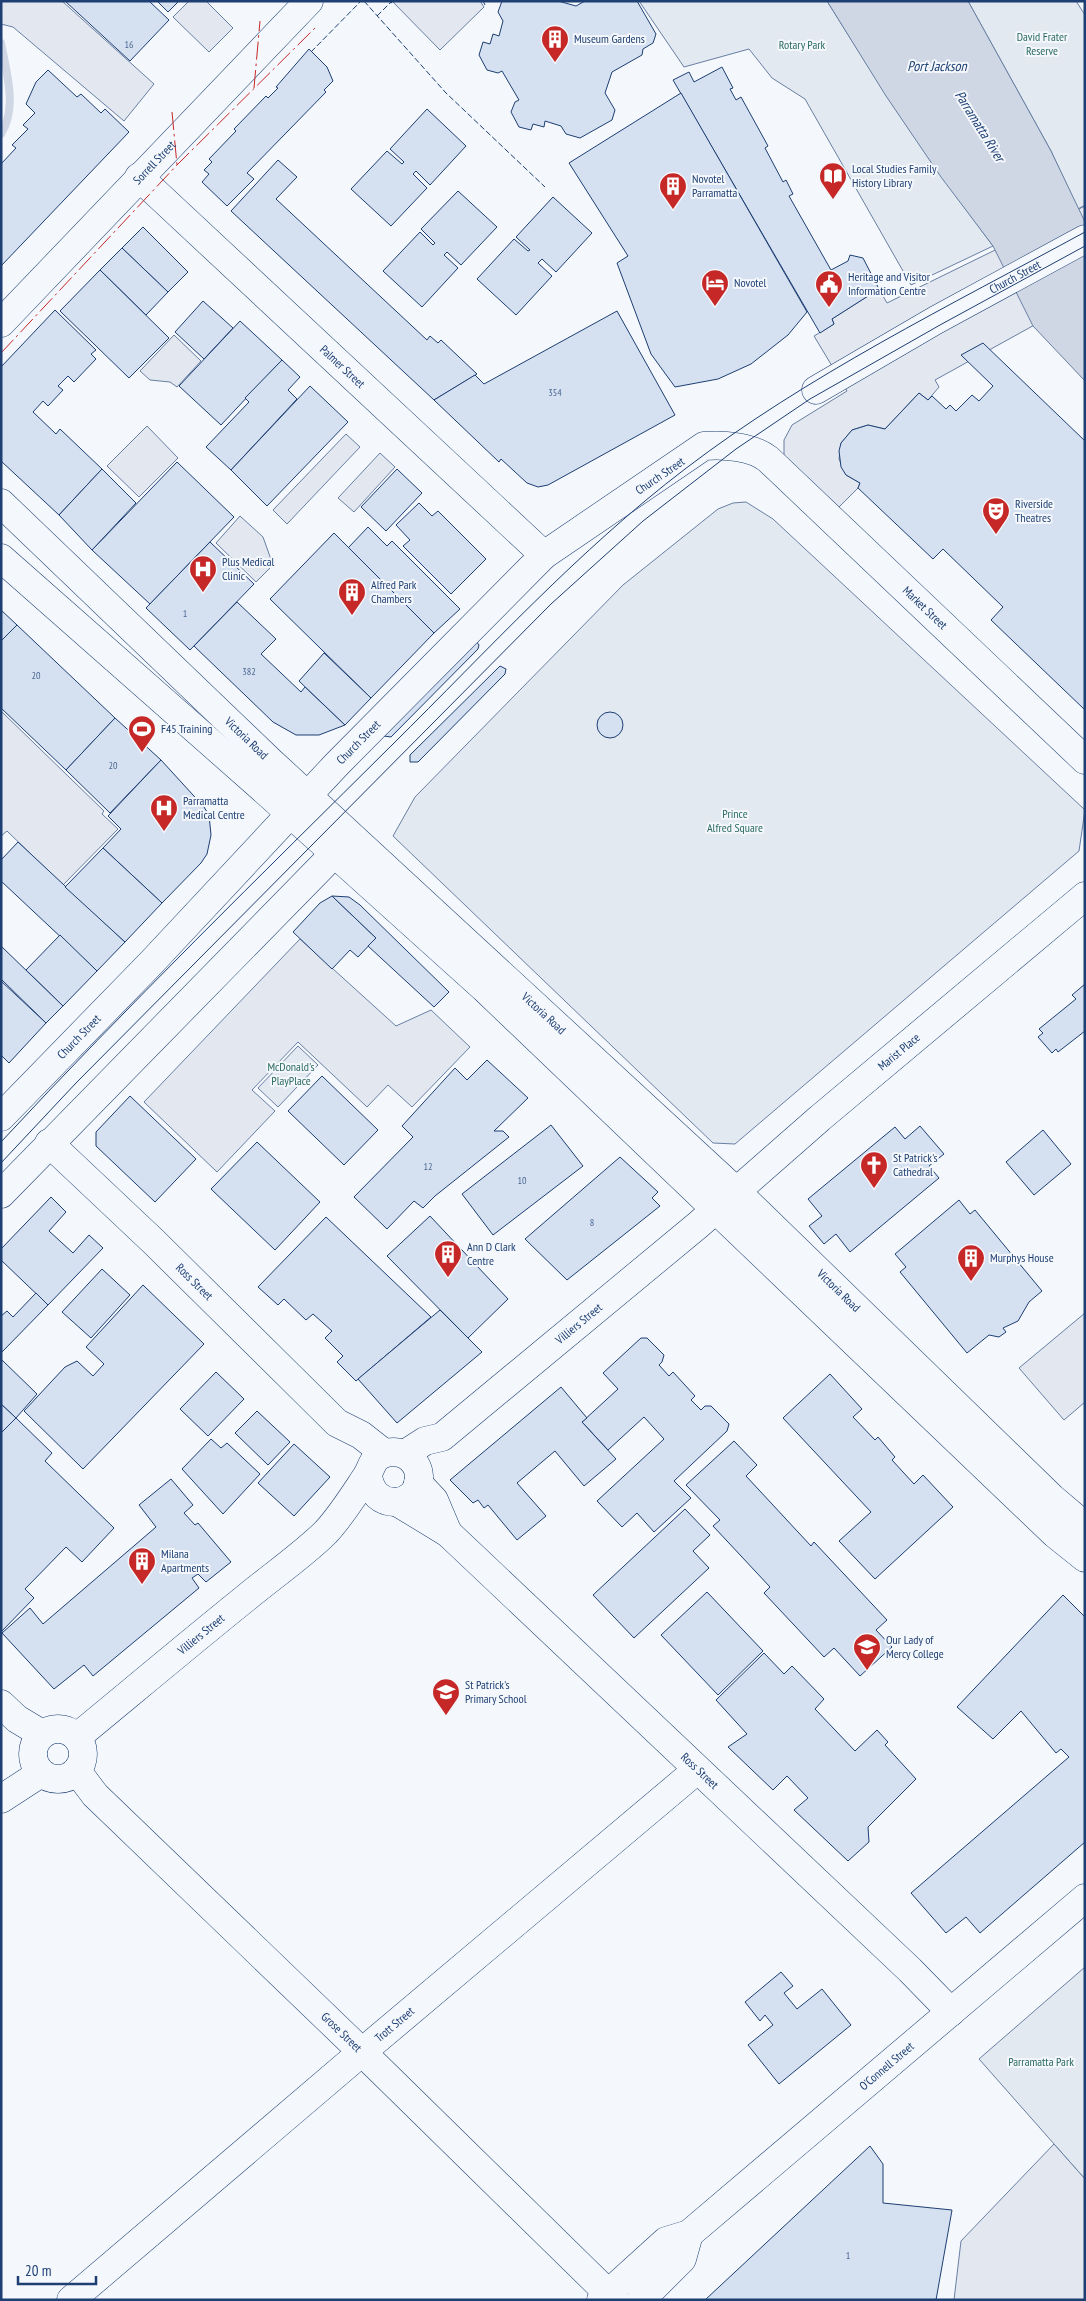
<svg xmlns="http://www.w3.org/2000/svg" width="1086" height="2301" font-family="'PT Sans Narrow',sans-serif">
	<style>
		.green { fill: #e3e9f0; stroke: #687fa3 }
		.parking { fill: #e3e8f0; stroke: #687fa3 }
		.water { fill: #cfd7e4; stroke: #687fa3 }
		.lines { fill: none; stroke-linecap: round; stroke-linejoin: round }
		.stream { stroke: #cfd7e4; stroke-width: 8 }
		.building { fill: #d5e0f0; stroke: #1d3f73 }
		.minor-casing { stroke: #1d3f73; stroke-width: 29 }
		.major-casing { stroke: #1d3f73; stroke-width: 29 }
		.minor { stroke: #f4f7fb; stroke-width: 28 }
		.major { stroke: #f4f7fb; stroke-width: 28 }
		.tram { stroke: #1d3f73; stroke-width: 1 }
		.fence { stroke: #1d3f73; stroke-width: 1; stroke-dasharray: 6 2.5; stroke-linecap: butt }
		.wall { stroke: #1d3f73; stroke-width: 2.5 }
		.power { stroke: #c62828; stroke-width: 1; stroke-dasharray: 18 4 2.5 4; stroke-linecap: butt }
		.labels { text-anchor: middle; stroke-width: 4; stroke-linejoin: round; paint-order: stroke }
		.number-label { font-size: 10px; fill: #4b6792 }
		.park-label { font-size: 12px; fill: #2c6c60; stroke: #f4f7fb }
		.poi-label { font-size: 12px; fill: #1d3f73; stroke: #f4f7fb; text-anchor: start }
		.street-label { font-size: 12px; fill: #1d3f73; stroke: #f4f7fb }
		.water-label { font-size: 14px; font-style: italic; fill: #1d3f73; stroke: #f4f7fb }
	</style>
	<rect width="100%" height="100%" fill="#f4f7fb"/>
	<g class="green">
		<path d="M639,1H827C879,85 934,167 993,246L911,285L805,99L772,78L749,49L684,67Z"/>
		<polygon points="968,1 1076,1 1085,15 1085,205 1078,209 1051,151"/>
		<polygon points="746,502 773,519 1085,810 1079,851 735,1144 713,1143 393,836 415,797 623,585 718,509 733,503"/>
		<polygon points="298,1046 318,1065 278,1107 258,1088"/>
		<polygon points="1085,1967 1085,2179 979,2059"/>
	</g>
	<g class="parking">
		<polygon points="1,1 62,1 154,84 124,121 13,27 1,24"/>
		<polygon points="189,1 206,1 233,28 209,52 173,17"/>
		<polygon points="392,1 480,1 484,7 440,50"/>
		<polygon points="1085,206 1085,297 935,380 939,387 928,400 919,393 885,429 868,425 852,430 841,443 839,459 846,475 860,483 858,488 836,510 787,462 784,455 784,440 792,425 847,391 814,336 834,324 832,319 879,289 887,303"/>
		<polygon points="174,335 201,361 177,387 170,382 150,380 140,371"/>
		<polygon points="147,426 178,458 139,497 107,466"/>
		<polygon points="346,434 360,447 287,524 273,510"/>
		<polygon points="380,453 395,467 354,512 338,498"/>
		<polygon points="240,516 263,537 273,565 256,582 216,543"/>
		<polygon points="1,711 104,811 102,814 118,829 63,885 7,831 1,836"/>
		<polygon points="300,939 396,1026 431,1010 470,1047 412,1107 388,1085 367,1107 298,1042 252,1090 275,1111 217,1172 144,1102"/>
		<polygon points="1085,1313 1085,1402 1064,1420 1019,1368"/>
		<polygon points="1054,2144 1085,2179 1085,2300 954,2300 961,2241"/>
	</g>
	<polygon class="water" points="827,1 968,1 1051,151 1085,222 1085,381 1033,326 993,246 941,177 886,96"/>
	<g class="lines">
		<path class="stream" d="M1,43C6,70 18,108 1,134"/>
	</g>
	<g class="building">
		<polygon points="65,1 149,1 169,20 130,61"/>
		<polygon points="157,1 179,1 168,12"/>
		<polygon points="502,1 558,1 576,6 585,1 637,1 656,34 653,43 643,49 642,55 612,72 605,93 615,110 612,120 580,138 566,134 561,126 545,121 544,127 533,124 531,130 519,127 511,112 515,102 519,100 502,71 498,73 487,70 479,55 483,42 490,44 493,34 499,36 503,21 498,12"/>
		<polygon points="309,49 327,67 333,81 324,90 326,92 247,173 254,179 227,206 202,182 209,174 204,170 212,162 209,159 236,131 234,129 266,96 268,98 278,88 276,87"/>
		<polygon points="722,67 733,88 730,89 736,100 741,97 768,146 765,148 783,182 786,180 793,194 789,196 831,270 848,261 850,255 863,258 879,289 832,319 834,324 820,333 673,80 689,72 694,82"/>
		<polygon points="48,70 77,97 81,94 101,113 105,109 129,132 1,266 1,164 16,148 12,145 28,129 23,125 35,113 26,104 36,82"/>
		<polygon points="681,93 807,312 788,335 751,364 718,379 675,387 651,354 617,263 628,256 569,163"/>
		<polygon points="427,109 466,146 430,185 416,171 413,174 427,188 391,226 351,189 387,151 402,164 404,162 390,149"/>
		<polygon points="278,160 297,177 276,199 427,340 430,336 438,343 441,340 477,374 434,400 231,211"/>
		<polygon points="458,191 497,227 461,265 447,252 444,255 458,268 422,307 383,271 420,232 433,245 435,243 421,229"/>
		<polygon points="553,197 592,233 556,272 542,259 538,263 552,276 516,315 477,279 514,239 528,251 530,250 516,237"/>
		<polygon points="143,227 188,272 168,292 122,248"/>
		<polygon points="122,248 168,292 146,315 100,270"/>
		<polygon points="100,270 169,338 129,378 60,311"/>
		<polygon points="203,301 233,328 204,359 175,332"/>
		<polygon points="55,310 96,350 91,354 96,359 74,382 68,376 58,386 63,390 48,406 43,401 33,412 56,434 60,429 102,469 59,515 1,461 1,367"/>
		<polygon points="617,311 675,415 548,485 538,487 527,483 501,459 499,462 434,400 475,375 484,384"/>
		<polygon points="240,321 282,360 221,425 179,386"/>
		<polygon points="983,343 1085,441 1085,710 991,620 1003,607 943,549 933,559 858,488 860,483 846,475 841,467 839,451 841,443 852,430 868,425 885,429 919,393 928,400 932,396 946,409 950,405 956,411 972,395 979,401 993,386 961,355"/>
		<polygon points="282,360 300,377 288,390 297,399 231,470 206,447 249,402 245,398"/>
		<polygon points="310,386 348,422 267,506 231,470"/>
		<polygon points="177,462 234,517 150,604 92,550"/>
		<polygon points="102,469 136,503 92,550 59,515"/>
		<polygon points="397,469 422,493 386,531 361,507"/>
		<polygon points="419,503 432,516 438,511 486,559 451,594 403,546 410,540 396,525"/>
		<polygon points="368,527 387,546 392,541 460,609 434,633 348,548"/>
		<polygon points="334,533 434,633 371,698 270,599"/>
		<polygon points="210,542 254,584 190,650 146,608"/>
		<polygon points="237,602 276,639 261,654 301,692 305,687 345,725 319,735 296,735 273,722 194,646"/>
		<polygon points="1,610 17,625 1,641"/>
		<polygon points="17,625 115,718 66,770 1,708 1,641"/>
		<polygon points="476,641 479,645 478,649 391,737 384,736"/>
		<polygon points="324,653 371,698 345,725 299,681"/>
		<polygon points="500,666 506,669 505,674 418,762 410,762 410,755"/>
		<circle cx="610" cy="725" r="13"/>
		<polygon points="115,718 161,760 110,813 66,770"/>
		<polygon points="161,760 204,807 209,815 211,835 207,854 201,863 162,903 103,848 121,829 108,816"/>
		<polygon points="18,842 125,942 97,971 1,881 1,860"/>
		<polygon points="103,848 162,903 125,942 65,887"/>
		<polygon points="332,896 376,938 358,957 350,950 332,969 293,932 320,903"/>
		<polygon points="332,896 349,897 360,905 449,992 434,1007 368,946 376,938"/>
		<polygon points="60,935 97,971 63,1006 26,970"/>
		<polygon points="1,946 63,1006 46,1023 1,979"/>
		<polygon points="1,981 46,1023 9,1063 1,1055"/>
		<polygon points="1085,984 1085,1031 1058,1052 1056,1049 1052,1053 1038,1037 1043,1033 1039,1029 1076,999 1072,995"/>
		<polygon points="487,1060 528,1098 494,1131 503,1131 509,1137 435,1196 423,1208 414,1201 387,1229 354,1197 413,1137 402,1126 455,1068 467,1080"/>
		<polygon points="322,1076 378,1130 344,1165 288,1111"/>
		<polygon points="130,1096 196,1159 155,1202 96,1146 96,1132"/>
		<polygon points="551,1125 583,1166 493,1235 462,1194"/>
		<polygon points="920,1126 944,1154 929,1166 939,1178 850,1252 836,1234 824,1244 809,1226 822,1216 808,1199 895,1127 905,1139"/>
		<polygon points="1043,1130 1071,1164 1034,1195 1006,1162"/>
		<polygon points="257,1142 320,1202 275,1250 211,1189"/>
		<polygon points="620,1157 658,1192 652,1198 660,1206 567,1280 525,1239"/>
		<polygon points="51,1197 66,1212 49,1231 73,1253 89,1235 103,1248 48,1305 1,1260 1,1249"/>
		<polygon points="959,1200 970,1214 975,1210 1042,1291 1029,1302 1018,1321 1003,1328 1006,1332 999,1337 989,1335 967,1353 900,1272 906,1267 895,1254"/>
		<polygon points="430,1216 508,1299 468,1338 387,1256"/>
		<polygon points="326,1217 431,1317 356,1381 337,1362 343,1356 325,1338 332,1331 313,1314 306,1320 284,1299 278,1305 258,1287"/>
		<polygon points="102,1269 130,1295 91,1338 62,1312"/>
		<polygon points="143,1285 204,1344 83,1469 24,1411 65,1367 77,1361 93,1376 104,1364 86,1347"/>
		<polygon points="36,1293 48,1305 1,1353 1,1316 7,1311 13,1317"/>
		<polygon points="440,1310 482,1352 397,1423 358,1379"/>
		<polygon points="641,1338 647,1338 664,1355 662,1362 659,1365 669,1376 673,1372 695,1396 691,1400 701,1410 705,1406 711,1406 729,1424 727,1431 674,1481 691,1498 654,1532 637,1513 622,1527 597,1501 664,1439 644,1417 608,1450 582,1422 618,1389 603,1373"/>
		<polygon points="1,1359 37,1394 16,1418 1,1404"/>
		<polygon points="216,1372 244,1399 208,1436 180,1409"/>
		<polygon points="830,1374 862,1409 853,1417 875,1440 878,1437 895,1457 892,1460 914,1484 923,1475 953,1507 875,1579 839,1541 871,1512 783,1418"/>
		<polygon points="561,1387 587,1418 582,1422 616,1459 584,1486 555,1451 517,1483 546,1516 517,1540 488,1505 484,1508 478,1500 473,1503 450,1480"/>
		<polygon points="1,1404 16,1418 1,1433"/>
		<polygon points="257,1411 290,1442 268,1465 235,1433"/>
		<polygon points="16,1418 52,1453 45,1461 114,1528 82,1562 66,1547 25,1589 34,1598 1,1632 1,1433"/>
		<polygon points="211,1439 221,1448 227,1443 260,1474 223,1514 182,1469"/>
		<polygon points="734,1441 757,1465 746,1476 811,1546 814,1542 887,1620 876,1630 892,1647 860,1676 834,1648 824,1657 764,1593 770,1587 713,1526 720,1520 686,1485"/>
		<polygon points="294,1444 330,1477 294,1516 258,1483"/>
		<polygon points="171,1479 193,1505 184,1513 195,1525 198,1523 231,1562 206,1582 198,1574 192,1578 199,1588 93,1676 84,1665 54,1689 2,1633 30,1608 43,1624 156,1527 139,1505"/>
		<polygon points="685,1509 710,1535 693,1551 709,1568 634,1638 593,1595"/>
		<polygon points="707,1592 763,1651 718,1695 661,1635"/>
		<polygon points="1063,1595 1085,1617 1085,1842 980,1933 966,1917 946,1933 911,1893 1069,1757 1061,1749 1056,1753 1021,1711 993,1739 957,1707"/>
		<polygon points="764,1653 784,1674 792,1666 824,1699 815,1709 855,1751 877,1730 888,1742 885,1745 916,1779 868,1827 869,1842 848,1861 794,1810 808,1798 787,1776 773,1790 728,1747 747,1734 716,1700"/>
		<polygon points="781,1972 793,1986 784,1993 797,2009 822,1989 851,2025 779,2084 748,2045 773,2025 765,2015 760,2021 745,2002"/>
		<polygon points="870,2146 883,2164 883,2203 952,2210 936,2300 705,2300"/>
	</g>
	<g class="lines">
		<g class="minor-casing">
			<g id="minor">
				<path id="s1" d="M139,177L544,555"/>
				<path id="s2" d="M1,323L309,1"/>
				<path id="s3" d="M816,390L936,320L1085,239"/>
				<path id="s4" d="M1,1117L151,963L337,764L544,555L704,446C723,444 753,447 768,459L1085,760"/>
				<path id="s5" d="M49,1143L154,1242L337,1423L361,1435L384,1453"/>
				<polyline points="1,1194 334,854"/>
				<path id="s6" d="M405,1454L425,1441L442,1437L698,1225L820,1118L1085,896"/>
				<polyline points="418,1483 434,1500 448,1533"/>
				<path id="s7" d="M397,1502L448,1533L910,1970L951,2012"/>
				<polyline points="1,1704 17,1719 42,1734"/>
				<circle cx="58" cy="1754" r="25"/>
				<path id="s8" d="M77,1737C134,1690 190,1643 247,1597C271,1577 304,1554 326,1532C341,1516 354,1495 366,1477C372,1468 372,1458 383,1454C400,1447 418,1459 419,1476C420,1509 371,1513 368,1474"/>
				<path id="s9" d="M77,1771L95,1795L362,2052L615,2300"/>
				<polyline points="1,1799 41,1773"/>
				<path id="s10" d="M71,2300L362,2052L697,1770"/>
			</g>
		</g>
		<g class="major-casing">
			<g id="major">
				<path id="s11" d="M1,503L270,761L736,1191L1052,1498L1085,1526"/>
				<polyline points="1,558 262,788 484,988 1055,1534 1085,1558"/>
				<path id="s12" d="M601,2300L666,2241L689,2234L1085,1898"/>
				<polyline points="641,2300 682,2259 689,2234"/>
			</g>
		</g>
		<use href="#minor" class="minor"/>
		<use href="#major" class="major"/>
		<g class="tram">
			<path d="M1,1142C128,1005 261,875 393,744C488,650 579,550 685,469C808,375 949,306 1085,232"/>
			<polyline points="1,1163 76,1083 551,604 643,521 736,449 810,399 940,325 1085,246"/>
		</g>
		<g class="fence">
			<polyline points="364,1 446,93 545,187"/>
			<polyline points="483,1 485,5"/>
			<polyline points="377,16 391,2"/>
			<polyline points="311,52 361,1"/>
		</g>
		<polyline class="wall" points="391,1 391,2"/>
		<g class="power">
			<polyline points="254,88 260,21"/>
			<polyline points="172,112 177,165"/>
			<polyline points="1,353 177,165 317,26"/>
		</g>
	</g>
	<defs>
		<g id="building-pin" transform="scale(1.4375)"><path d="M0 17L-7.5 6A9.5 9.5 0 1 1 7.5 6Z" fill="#c62828" stroke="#f4f7fb"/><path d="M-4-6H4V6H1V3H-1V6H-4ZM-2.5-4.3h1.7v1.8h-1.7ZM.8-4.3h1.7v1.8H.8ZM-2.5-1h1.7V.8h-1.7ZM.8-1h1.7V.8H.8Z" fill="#fff"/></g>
		<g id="library-pin" transform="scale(1.4375)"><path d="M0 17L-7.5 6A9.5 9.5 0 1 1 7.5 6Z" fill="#c62828" stroke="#f4f7fb"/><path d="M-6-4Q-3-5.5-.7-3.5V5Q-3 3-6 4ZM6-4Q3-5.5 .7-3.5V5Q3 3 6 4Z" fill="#fff"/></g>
		<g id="hotel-pin" transform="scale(1.4375)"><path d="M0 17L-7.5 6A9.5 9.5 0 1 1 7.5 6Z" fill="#c62828" stroke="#f4f7fb"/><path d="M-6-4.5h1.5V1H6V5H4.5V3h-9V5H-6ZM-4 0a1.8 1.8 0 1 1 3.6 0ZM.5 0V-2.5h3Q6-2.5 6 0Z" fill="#fff"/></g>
		<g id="civic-pin" transform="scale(1.4375)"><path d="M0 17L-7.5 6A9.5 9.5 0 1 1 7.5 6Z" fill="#c62828" stroke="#f4f7fb"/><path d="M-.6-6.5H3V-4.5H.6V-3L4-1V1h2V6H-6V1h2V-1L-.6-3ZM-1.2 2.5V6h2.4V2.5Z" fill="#fff"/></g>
		<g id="theatre-pin" transform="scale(1.4375)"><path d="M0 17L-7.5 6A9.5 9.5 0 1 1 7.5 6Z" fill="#c62828" stroke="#f4f7fb"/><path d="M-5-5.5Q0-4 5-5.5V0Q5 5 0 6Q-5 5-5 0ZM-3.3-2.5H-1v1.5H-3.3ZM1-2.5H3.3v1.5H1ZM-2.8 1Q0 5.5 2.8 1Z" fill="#fff"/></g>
		<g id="hospital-pin" transform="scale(1.4375)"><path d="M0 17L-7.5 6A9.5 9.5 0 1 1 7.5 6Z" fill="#c62828" stroke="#f4f7fb"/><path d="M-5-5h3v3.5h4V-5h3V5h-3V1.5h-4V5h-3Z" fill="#fff"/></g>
		<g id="stadium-pin" transform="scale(1.4375)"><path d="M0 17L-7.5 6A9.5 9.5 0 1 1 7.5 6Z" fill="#c62828" stroke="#f4f7fb"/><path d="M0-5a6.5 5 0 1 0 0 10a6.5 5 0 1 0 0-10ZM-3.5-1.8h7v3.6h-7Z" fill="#fff"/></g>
		<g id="church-pin" transform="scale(1.4375)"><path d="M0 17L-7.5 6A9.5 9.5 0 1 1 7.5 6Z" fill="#c62828" stroke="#f4f7fb"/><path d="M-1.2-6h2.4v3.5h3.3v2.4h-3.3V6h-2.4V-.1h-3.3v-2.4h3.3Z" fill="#fff"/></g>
		<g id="school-pin" transform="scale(1.4375)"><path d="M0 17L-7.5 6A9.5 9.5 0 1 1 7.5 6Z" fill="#c62828" stroke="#f4f7fb"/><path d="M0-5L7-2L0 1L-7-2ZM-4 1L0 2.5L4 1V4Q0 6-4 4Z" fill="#fff"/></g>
	</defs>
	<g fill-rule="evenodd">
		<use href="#building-pin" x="555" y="39"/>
		<use href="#library-pin" x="833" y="176"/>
		<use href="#building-pin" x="673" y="186"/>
		<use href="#hotel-pin" x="715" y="283"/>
		<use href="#civic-pin" x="829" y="284"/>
		<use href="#theatre-pin" x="996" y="511"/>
		<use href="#hospital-pin" x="203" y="569"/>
		<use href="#building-pin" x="352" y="592"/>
		<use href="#stadium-pin" x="142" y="729"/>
		<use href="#hospital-pin" x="164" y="808"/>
		<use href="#church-pin" x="874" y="1165"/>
		<use href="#building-pin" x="448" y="1254"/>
		<use href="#building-pin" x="971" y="1258"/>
		<use href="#building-pin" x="142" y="1561"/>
		<use href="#school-pin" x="867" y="1647"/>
		<use href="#school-pin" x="446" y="1692"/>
	</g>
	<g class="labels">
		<g class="number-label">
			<text x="129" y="48">16</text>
			<text x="555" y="396">354</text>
			<text x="185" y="617">1</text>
			<text x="249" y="675">382</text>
			<text x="36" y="679">20</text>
			<text x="113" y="769">20</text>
			<text x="428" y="1170">12</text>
			<text x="522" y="1184">10</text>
			<text x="592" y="1226">8</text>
			<text x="848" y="2259">1</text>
		</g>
		<g class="park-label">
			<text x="1042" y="41">David Frater<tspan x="1042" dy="14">Reserve</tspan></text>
			<text x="802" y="49">Rotary Park</text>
			<text x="735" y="818">Prince<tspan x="735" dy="14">Alfred Square</tspan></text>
			<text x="291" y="1071">McDonald's<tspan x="291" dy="14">PlayPlace</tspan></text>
			<text x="1041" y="2066">Parramatta Park</text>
		</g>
		<g class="poi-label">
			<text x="574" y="43">Museum Gardens</text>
			<text x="852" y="173">Local Studies Family<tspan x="852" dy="14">History Library</tspan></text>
			<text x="692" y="183">Novotel<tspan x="692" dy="14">Parramatta</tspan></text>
			<text x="848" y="281">Heritage and Visitor<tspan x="848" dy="14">Information Centre</tspan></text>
			<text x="734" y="287">Novotel</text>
			<text x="1015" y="508">Riverside<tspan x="1015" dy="14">Theatres</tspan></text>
			<text x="222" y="566">Plus Medical<tspan x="222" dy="14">Clinic</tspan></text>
			<text x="371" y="589">Alfred Park<tspan x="371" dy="14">Chambers</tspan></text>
			<text x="161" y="733">F45 Training</text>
			<text x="183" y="805">Parramatta<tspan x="183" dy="14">Medical Centre</tspan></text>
			<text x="893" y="1162">St Patrick's<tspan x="893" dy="14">Cathedral</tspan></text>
			<text x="467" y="1251">Ann D Clark<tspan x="467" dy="14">Centre</tspan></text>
			<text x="990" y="1262">Murphys House</text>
			<text x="161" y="1558">Milana<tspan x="161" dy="14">Apartments</tspan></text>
			<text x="886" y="1644">Our Lady of<tspan x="886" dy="14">Mercy College</tspan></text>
			<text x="465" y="1689">St Patrick's<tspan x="465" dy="14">Primary School</tspan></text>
		</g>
		<g class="street-label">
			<text dy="4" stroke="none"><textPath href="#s2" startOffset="222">Sorrell Street</textPath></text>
			<text dy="4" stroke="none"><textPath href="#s3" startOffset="229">Church Street</textPath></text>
			<text dy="4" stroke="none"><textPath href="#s1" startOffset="278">Palmer Street</textPath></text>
			<text dy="4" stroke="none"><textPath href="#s4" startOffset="922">Church Street</textPath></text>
			<text dy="4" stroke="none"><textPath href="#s4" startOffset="1258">Market Street</textPath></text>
			<text dy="4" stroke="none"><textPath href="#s11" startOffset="340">Victoria Road</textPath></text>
			<text dy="4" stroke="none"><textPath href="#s4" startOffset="518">Church Street</textPath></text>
			<text dy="4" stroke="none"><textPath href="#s11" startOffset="745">Victoria Road</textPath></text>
			<text dy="4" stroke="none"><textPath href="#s4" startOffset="112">Church Street</textPath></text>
			<text dy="4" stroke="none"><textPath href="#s6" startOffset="639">Marist Place</textPath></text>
			<text dy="4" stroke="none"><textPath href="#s5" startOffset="201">Ross Street</textPath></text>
			<text dy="4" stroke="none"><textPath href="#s11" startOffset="1150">Victoria Road</textPath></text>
			<text dy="4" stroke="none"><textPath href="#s6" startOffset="219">Villiers Street</textPath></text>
			<text dy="4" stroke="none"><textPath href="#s8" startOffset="161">Villiers Street</textPath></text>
			<text dy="4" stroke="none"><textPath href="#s7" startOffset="406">Ross Street</textPath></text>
			<text dy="4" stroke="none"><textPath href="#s10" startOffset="425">Trott Street</textPath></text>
			<text dy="4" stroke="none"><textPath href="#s9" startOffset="372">Grose Street</textPath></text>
			<text dy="4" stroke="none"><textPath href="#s12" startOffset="371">O'Connell Street</textPath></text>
		</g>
		<g class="water-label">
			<text x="937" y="71">Port Jackson</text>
			<text transform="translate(980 126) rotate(58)" y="5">Parramatta River</text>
		</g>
	</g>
	<rect width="1086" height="2301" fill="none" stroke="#1d3f73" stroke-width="5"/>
	<path d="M18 2276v8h78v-8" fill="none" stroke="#1d3f73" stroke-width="2.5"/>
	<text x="25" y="2276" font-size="15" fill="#1d3f73" stroke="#f4f7fb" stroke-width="4" paint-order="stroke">20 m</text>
</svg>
